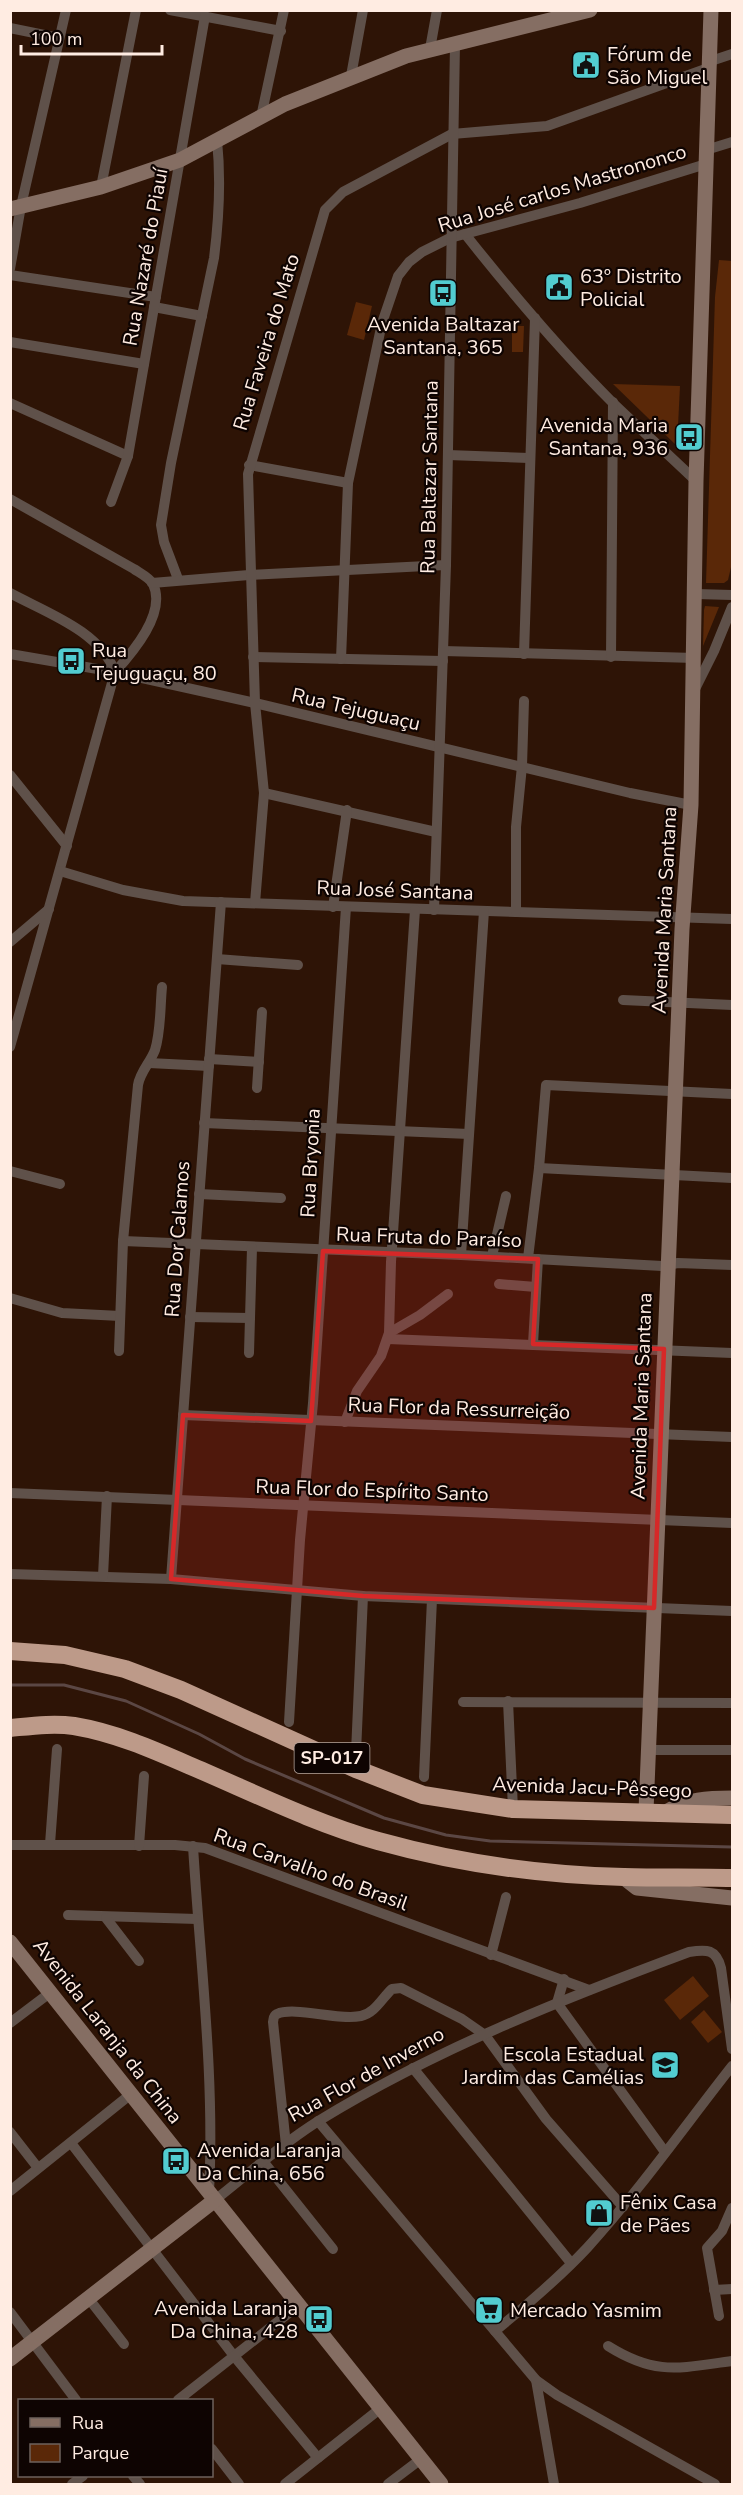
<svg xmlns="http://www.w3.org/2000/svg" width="743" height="2495" font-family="'Nunito Sans',sans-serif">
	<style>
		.green { fill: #5a2808 }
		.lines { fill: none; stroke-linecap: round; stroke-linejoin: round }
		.stream { stroke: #5b4744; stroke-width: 3 }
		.street { stroke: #5f514a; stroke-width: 10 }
		.secondary { stroke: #856e63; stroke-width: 15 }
		.highway { stroke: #bd9a89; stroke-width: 18 }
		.marked { fill: #d62828; fill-opacity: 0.2; stroke: #d62828; stroke-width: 4.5; stroke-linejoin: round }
		.labels { text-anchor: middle; stroke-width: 4.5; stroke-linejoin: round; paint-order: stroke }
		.shield { fill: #0e0402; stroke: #b7a69f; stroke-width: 1.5 }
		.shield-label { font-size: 18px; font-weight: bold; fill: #ffece2 }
		.poi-label { font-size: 20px; fill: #ffece2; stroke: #0e0402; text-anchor: start }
		.street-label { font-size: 20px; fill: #ffece2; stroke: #0e0402 }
	</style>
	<rect width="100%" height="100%" fill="#2e1406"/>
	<g class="green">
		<polygon points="719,260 732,261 732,563 728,580 724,583 706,583 715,297"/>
		<polygon points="356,302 372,306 364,340 347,335"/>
		<polygon points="512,326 524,326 523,352 512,352"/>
		<polygon points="613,384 680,386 677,446"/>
		<polygon points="705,606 719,607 703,646 704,610"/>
		<polygon points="693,1976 709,1996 680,2020 664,2000"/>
		<polygon points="704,2010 722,2032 708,2043 691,2022"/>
	</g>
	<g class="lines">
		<polyline class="stream" points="10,1685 64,1685 126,1701 199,1734 245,1759 384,1818 446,1835 490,1841 732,1847"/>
		<g class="street">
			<polyline points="170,10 281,31"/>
			<polyline points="10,28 59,38"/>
			<polyline points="430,49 437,10"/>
			<polyline points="711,61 732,54"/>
			<polyline points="351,76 363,10"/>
			<polyline points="261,117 284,10"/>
			<polyline points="706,150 732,142"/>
			<polyline points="101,187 136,10"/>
			<path d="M465,234C511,292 560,350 613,403C640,429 669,455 696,481"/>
			<polyline points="10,269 21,206 66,10"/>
			<polyline points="10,275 156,297"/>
			<polyline points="154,307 202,316"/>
			<polyline points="10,342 144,364"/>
			<polyline points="10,403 128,456"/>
			<polyline points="448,455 529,458"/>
			<polyline points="249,465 348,483"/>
			<path d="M10,499L134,569C140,573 150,578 153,584C167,613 132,653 115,672L10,1047"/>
			<polyline points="111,502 128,456 205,16"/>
			<path d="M178,579L164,542L161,525L171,463L214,258C219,219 221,179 217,140"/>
			<polyline points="152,583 249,575 446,565"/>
			<path d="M10,593C47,613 100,631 115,672"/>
			<polyline points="696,594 732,595"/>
			<polyline points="443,651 695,658"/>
			<polyline points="10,654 115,672 255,703 630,793 691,805"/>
			<polyline points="524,654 535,318"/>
			<polyline points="253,657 443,661"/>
			<polyline points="611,657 613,402"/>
			<polyline points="341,659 348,483 382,323 398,276 409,262 422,252 450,238 580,203 706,164"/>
			<polyline points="694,691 714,651 732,607"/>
			<polyline points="10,775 67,846"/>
			<polyline points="264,793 436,832"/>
			<polyline points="60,871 123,890 183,901 732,919"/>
			<polyline points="255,903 264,793 255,703 248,474 325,210 343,192 452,134 547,126 711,67"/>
			<polyline points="333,907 347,810"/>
			<polyline points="434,910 446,565 455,44"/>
			<polyline points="516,912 516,827 522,766 524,701"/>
			<polyline points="10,942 49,909"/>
			<polyline points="217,959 298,965"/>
			<polyline points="623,1000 732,1005"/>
			<polyline points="209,1059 259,1062"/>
			<polyline points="149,1063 209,1066"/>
			<polyline points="257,1088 262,1012"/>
			<polyline points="204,1123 469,1134"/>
			<polyline points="539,1168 732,1178"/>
			<polyline points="10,1171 60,1184"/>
			<polyline points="199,1194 281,1198"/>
			<polyline points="123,1241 461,1255 662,1266 678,1263 732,1265"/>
			<polyline points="461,1255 484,911"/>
			<polyline points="492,1256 506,1196"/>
			<polyline points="528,1258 539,1168 546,1085 732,1094"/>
			<polyline points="499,1284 536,1287"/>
			<polyline points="10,1298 62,1313 120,1316"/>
			<polyline points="190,1317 250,1318"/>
			<polyline points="389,1333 391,1262 415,910"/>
			<polyline points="388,1339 732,1353"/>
			<polyline points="533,1344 538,1259"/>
			<path d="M119,1351L123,1241L138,1085C140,1072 150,1063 155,1050C161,1031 160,1007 162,987"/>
			<polyline points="249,1353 252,1248"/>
			<polyline points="183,1415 732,1437"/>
			<polyline points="345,1422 357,1391 381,1356 389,1333 420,1315 448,1294"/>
			<polyline points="10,1493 732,1523"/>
			<polyline points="10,1574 171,1579 363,1596 732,1611"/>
			<polyline points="103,1576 107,1496"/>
			<polyline points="171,1579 221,902"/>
			<polyline points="508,1701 513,1809"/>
			<polyline points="463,1702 732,1703"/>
			<polyline points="289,1722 300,1540 313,1403 346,907"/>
			<polyline points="649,1750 732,1750"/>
			<polyline points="356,1752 363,1596"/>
			<polyline points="424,1777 432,1599"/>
			<polyline points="50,1844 57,1749"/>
			<polyline points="10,1845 175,1845 205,1848 589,1990"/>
			<polyline points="139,1846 144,1776"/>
			<path d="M193,1846C200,1961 215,2077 209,2192"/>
			<polyline points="68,1915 197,1919"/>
			<polyline points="106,1918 139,1961"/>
			<polyline points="491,1955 506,1897"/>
			<polyline points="564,1979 557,2003 665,2152"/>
			<polyline points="10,2023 51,1992"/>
			<polyline points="413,2068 571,2263"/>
			<polyline points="318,2121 536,2380 557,2395 715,2484"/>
			<polyline points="10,2132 38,2168"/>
			<polyline points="71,2143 234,2356 318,2458"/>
			<path d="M286,2145L273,2022C274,2018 273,2016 277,2014C295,2006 338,2021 361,2016C375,2013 382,1998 392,1989L401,1988L462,2019L485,2035L546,2119L623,2207"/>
			<polyline points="263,2161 333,2249"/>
			<polyline points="10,2191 131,2094"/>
			<path d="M215,2200C249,2173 283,2143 320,2120C436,2049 563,1999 689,1952C707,1949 716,1949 721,1968L732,2049"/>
			<polyline points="714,2290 732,2289"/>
			<polyline points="89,2299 124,2344"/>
			<polyline points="10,2312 76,2400"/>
			<polyline points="719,2316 707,2248 722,2231 732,2208"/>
			<path d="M495,2331C527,2305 559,2278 587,2248C639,2191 684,2127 732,2066"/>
			<path d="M608,2346C656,2376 679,2368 732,2361"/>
			<polyline points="536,2380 554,2484"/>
			<polyline points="178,2400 299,2305"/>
			<polyline points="212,2449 239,2484"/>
			<polyline points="133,2476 140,2484"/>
			<polyline points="72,2484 83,2476"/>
			<polyline points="285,2484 381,2408"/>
			<polyline points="388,2484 421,2459"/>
		</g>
		<g class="secondary">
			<polyline points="10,209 101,187 180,160 285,104 406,56 590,10"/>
			<polyline points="646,1811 682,929 691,805 696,481 711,10"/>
			<path d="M666,1812C686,1799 709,1798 732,1798"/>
			<polyline points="623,1877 637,1888 732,1898"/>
			<polyline points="10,1942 441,2484"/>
			<polyline points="10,2359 215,2200"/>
		</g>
		<g class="highway">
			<polyline points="10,1651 65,1655 125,1669 181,1690 356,1769 423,1795 513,1809 732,1815"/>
			<path d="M10,1728C31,1726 53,1723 74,1726C116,1733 154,1750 193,1767C254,1793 314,1823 378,1841C457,1863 542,1875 624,1877C660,1878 696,1877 732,1878"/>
		</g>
	</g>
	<path class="marked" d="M323,1251L538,1259L533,1344L664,1349L654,1608L363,1596L171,1579L183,1415L311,1421Z"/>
	<defs>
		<g id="civic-square" transform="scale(1.5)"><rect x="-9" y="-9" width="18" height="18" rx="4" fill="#52ccd0" stroke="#0e0402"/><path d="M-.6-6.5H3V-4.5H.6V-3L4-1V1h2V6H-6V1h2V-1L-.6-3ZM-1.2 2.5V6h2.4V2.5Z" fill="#111"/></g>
		<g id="bus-square" transform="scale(1.5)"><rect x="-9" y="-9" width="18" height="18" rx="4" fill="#52ccd0" stroke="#0e0402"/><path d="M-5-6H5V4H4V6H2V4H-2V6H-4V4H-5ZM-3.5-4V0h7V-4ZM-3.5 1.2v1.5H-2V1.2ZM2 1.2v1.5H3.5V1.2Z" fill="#111"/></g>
		<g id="school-square" transform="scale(1.5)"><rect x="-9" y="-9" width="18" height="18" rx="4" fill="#52ccd0" stroke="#0e0402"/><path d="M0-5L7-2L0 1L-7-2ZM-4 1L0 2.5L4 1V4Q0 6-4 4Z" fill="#111"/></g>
		<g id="shop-square" transform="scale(1.5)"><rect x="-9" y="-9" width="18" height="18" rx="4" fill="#52ccd0" stroke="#0e0402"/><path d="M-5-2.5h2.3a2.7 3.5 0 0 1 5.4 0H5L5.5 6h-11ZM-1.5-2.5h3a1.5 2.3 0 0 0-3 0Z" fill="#111"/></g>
		<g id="supermarket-square" transform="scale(1.5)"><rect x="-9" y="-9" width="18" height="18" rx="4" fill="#52ccd0" stroke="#0e0402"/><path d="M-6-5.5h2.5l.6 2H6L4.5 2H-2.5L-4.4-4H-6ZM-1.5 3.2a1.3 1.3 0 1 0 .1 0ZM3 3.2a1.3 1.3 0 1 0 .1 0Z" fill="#111"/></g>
	</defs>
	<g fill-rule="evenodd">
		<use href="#civic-square" x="586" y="65"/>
		<use href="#civic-square" x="559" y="287"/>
		<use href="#bus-square" x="443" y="293"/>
		<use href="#bus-square" x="689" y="437"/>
		<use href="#bus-square" x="71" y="661"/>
		<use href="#school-square" x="665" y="2065"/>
		<use href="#bus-square" x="176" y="2161"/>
		<use href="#shop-square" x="599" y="2213"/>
		<use href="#supermarket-square" x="489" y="2310"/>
		<use href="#bus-square" x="319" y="2319"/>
	</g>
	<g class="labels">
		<rect class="shield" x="294.5" y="1743" width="75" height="30" rx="4.5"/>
		<g class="shield-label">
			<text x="332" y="1764">SP-017</text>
		</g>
		<g class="poi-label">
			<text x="607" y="61">Fórum de<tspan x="607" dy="23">São Miguel</tspan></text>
			<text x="580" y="283">63º Distrito<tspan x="580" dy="23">Policial</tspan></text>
			<text x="443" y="331" text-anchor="middle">Avenida Baltazar<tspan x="443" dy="23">Santana, 365</tspan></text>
			<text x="668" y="432" text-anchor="end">Avenida Maria<tspan x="668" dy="23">Santana, 936</tspan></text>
			<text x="92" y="657">Rua<tspan x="92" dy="23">Tejuguaçu, 80</tspan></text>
			<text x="644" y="2061" text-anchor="end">Escola Estadual<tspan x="644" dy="23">Jardim das Camélias</tspan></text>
			<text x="197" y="2157">Avenida Laranja<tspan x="197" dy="23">Da China, 656</tspan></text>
			<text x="620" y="2209">Fênix Casa<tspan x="620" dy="23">de Pães</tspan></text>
			<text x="298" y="2315" text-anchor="end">Avenida Laranja<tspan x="298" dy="23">Da China, 428</tspan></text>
			<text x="510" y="2317">Mercado Yasmim</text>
		</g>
		<g class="street-label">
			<text transform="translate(562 188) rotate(-17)" y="7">Rua José carlos Mastrononco</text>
			<text transform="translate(145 257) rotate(-80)" y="7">Rua Nazaré do Piauí</text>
			<text transform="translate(266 342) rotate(-73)" y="7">Rua Faveira do Mato</text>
			<text transform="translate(429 477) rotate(-89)" y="7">Rua Baltazar Santana</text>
			<text transform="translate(356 709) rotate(13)" y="7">Rua Tejuguaçu</text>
			<text transform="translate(395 890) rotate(2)" y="7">Rua José Santana</text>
			<text transform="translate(664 910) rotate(-87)" y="7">Avenida Maria Santana</text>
			<text transform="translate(310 1163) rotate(-87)" y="7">Rua Bryonia</text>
			<text transform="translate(429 1237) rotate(2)" y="7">Rua Fruta do Paraíso</text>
			<text transform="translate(177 1239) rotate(-86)" y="7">Rua Dor Calamos</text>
			<text transform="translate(641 1396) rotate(-88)" y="7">Avenida Maria Santana</text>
			<text transform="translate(459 1408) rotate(2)" y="7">Rua Flor da Ressurreição</text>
			<text transform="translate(372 1490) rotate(2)" y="7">Rua Flor do Espírito Santo</text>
			<text transform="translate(592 1787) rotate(2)" y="7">Avenida Jacu-Pêssego</text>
			<text transform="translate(311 1869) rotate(20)" y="7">Rua Carvalho do Brasil</text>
			<text transform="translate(108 2031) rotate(52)" y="7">Avenida Laranja da China</text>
			<text transform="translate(366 2074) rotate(-29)" y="7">Rua Flor de Inverno</text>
		</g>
	</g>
	<rect width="743" height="2495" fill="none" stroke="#ffece2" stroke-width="24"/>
	<rect x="18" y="2399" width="195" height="78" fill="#0e0402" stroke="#6e615c" stroke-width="1.5"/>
	<rect x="30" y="2418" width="30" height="9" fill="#856e63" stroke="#6e615c" stroke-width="1.5"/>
	<text x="72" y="2429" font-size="18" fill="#ffece2">Rua</text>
	<rect x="30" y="2444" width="30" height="18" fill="#5a2808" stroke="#6e615c" stroke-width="1.5"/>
	<text x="72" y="2459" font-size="18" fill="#ffece2">Parque</text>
	<path d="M21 45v9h141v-9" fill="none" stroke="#ffece2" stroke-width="3"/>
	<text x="30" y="45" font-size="18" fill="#ffece2" stroke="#0e0402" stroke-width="4.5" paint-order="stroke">100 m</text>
</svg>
